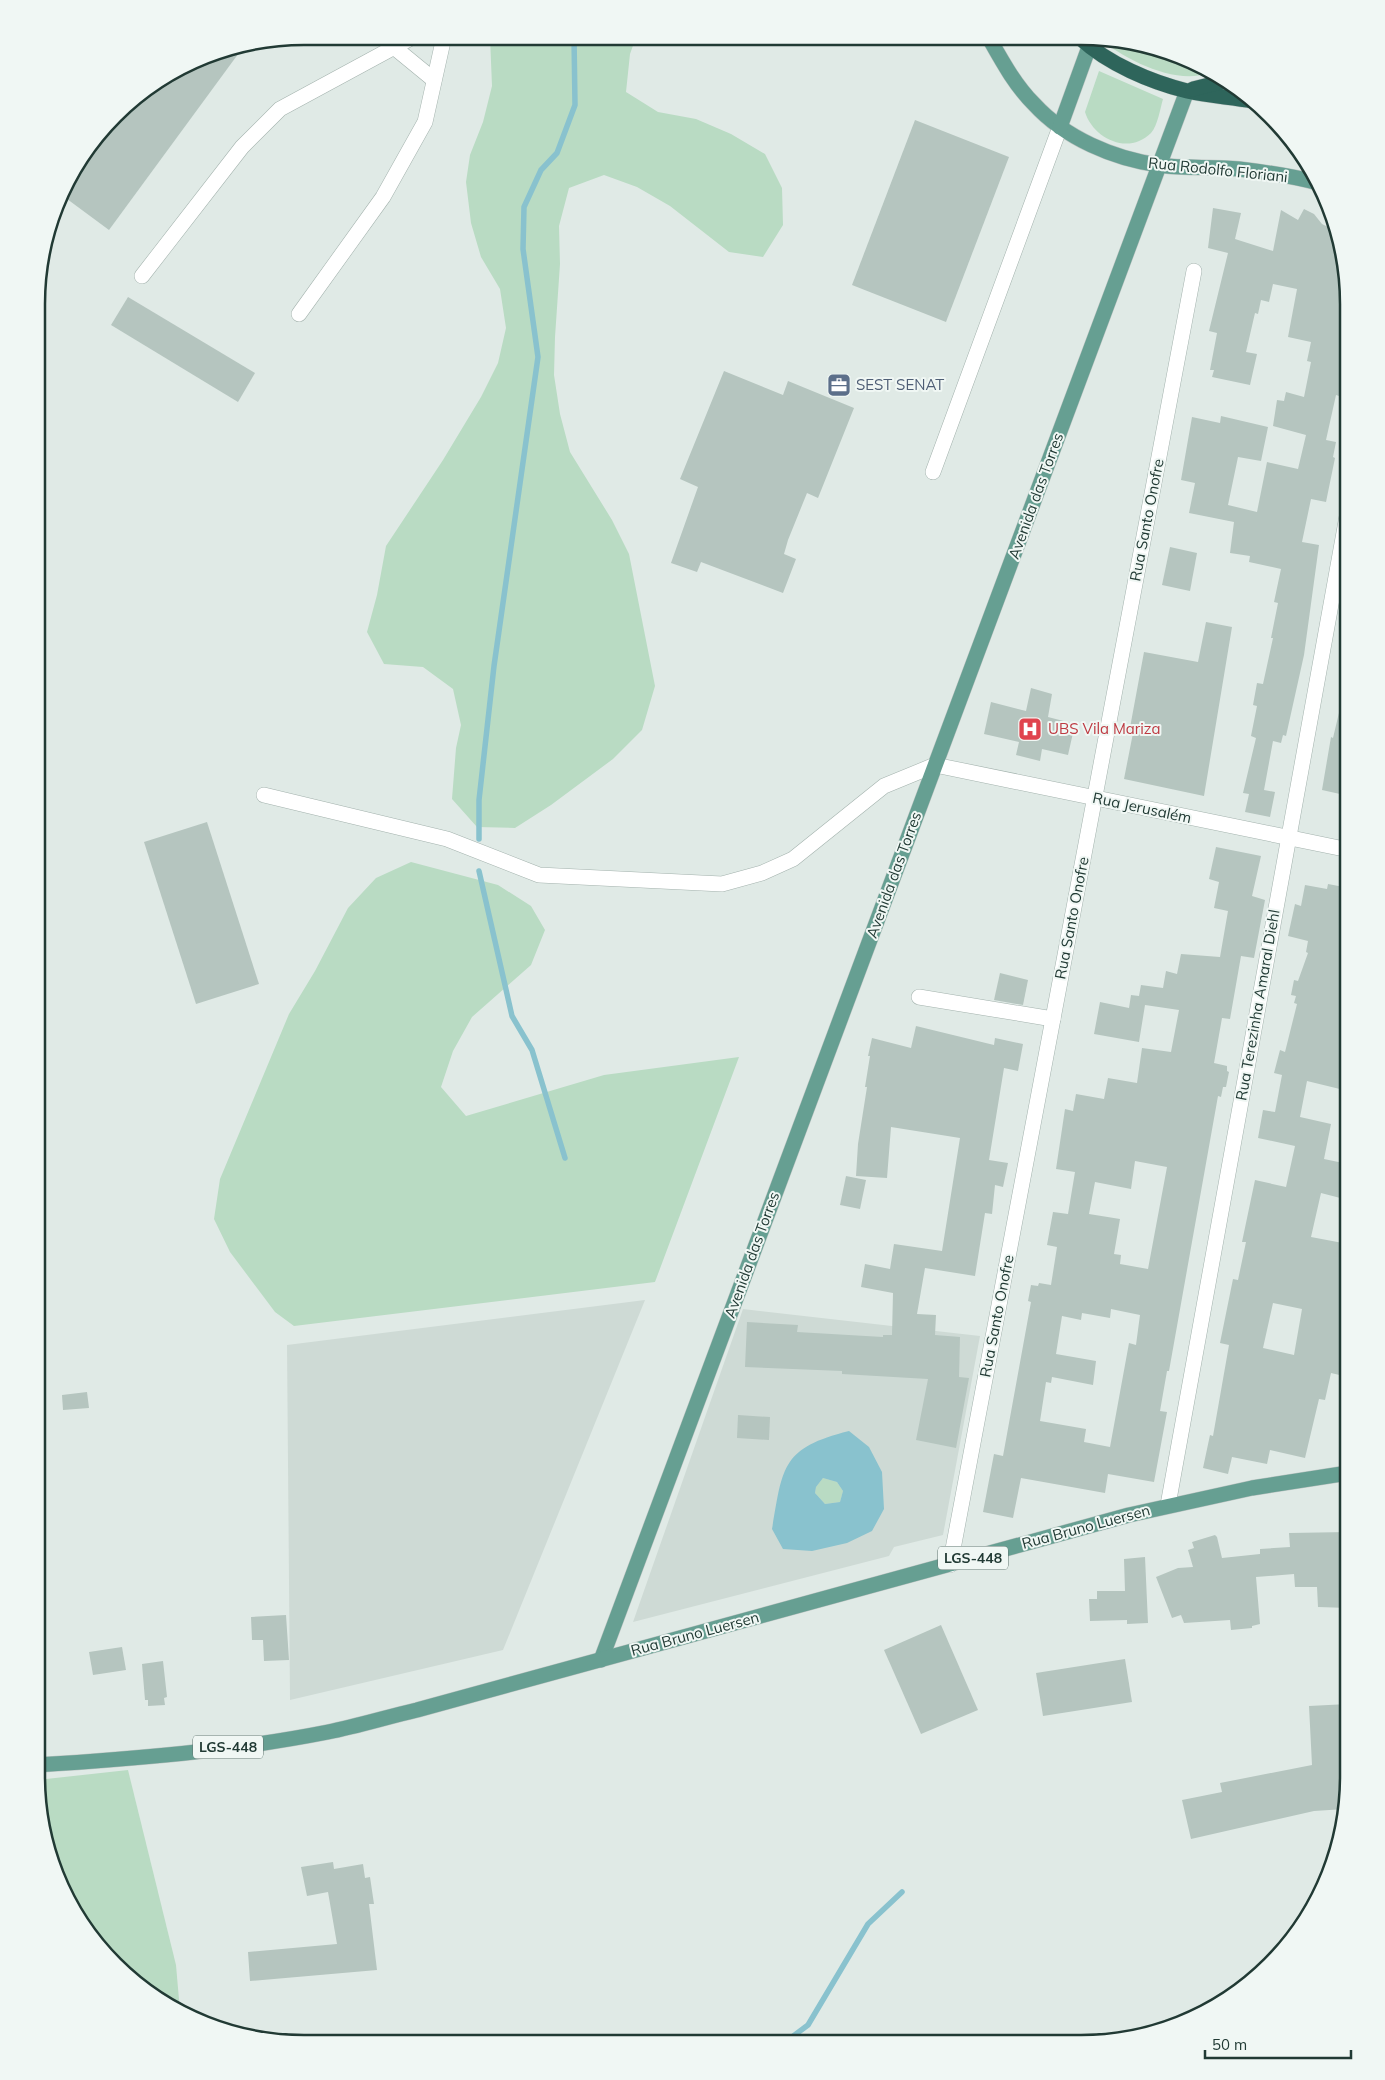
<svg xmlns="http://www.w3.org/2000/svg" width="1385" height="2080" font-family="Mulish,sans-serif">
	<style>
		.built { fill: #cedad5 }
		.green { fill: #b9dbc3 }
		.water { fill: #89c2ce; fill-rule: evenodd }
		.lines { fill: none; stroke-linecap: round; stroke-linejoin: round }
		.stream { stroke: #89c2ce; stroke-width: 5.5 }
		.building { fill: #b5c5bf; fill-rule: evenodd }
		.minor-casing { stroke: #a3b2ad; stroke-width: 16 }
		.major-casing { stroke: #bcc4c2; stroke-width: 16 }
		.highway-casing { stroke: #bcc4c2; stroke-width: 16 }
		.minor { stroke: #fff; stroke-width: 15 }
		.major { stroke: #669f92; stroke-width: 15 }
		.highway { stroke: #2e655b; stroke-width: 15 }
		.labels { text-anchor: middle; stroke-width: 4; stroke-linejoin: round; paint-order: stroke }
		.shield { fill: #f0f7f4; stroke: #5f736e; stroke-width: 1 }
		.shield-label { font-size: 14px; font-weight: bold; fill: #213a34 }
		.street-label { font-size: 15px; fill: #213a34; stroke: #f0f7f4 }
		.service-label { font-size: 15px; fill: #4e5e75; stroke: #f0f7f4; text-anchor: start }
		.health-label { font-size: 15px; fill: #be3a42; stroke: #f0f7f4; text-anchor: start }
		.rim { fill: none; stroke: #213a34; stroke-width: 2.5 }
	</style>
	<rect width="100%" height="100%" fill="#e0eae6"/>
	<g class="built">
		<polygon points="645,1300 503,1650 290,1700 287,1345"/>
		<polygon points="743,1309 980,1336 943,1535 894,1547 889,1556 633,1622"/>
	</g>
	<g class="green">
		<polygon points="490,37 636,37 630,54 626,92 658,112 696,119 731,134 765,154 782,188 783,225 763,257 729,252 670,206 637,187 604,175 569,188 559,226 560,264 555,337 554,375 560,414 570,452 612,520 629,554 655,686 642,730 613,759 551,805 515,828 477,827 452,799 456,748 461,725 453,689 423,667 384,664 367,632 377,595 386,546 443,460 481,397 498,363 506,328 500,289 481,257 471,223 466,182 470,155 483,122 492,86"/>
		<path d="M1100,39C1138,39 1178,53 1210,72C1178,87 1124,59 1100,39Z"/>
		<path d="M1099,71L1163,99C1160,109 1158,125 1151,133C1128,156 1093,138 1085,112Z"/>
		<polygon points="411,862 498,885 531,906 545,930 531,965 472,1017 453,1051 441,1087 466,1116 604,1075 739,1057 655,1282 294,1326 275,1312 230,1252 214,1219 220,1179 289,1014 315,971 348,908 376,878"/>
		<polygon points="823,1478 837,1482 843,1491 840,1502 825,1504 815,1493 816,1487"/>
		<polygon points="128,1770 176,1965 180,2011 141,1989 92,1939 57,1879 37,1780"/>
	</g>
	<path class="water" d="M849,1431L869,1447L882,1472L884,1509L872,1531L847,1543L812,1551L783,1549L772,1529C783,1467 781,1448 849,1431ZM823,1478L837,1482L843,1491L840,1502L825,1504L815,1493L816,1487Z"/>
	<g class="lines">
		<g class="stream">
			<polyline points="479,839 479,800 494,666 538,357 523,249 524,207 541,170 557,153 575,105 574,37"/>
			<polyline points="479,871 512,1016 532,1050 565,1158"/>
			<polyline points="784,2043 808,2025 868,1924 902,1892"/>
		</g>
	</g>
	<g class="building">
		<polygon points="244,46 109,230 63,196 72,170 128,103 218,51"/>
		<polygon points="915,120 1009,157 946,322 852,285"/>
		<polygon points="1213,208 1241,213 1235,239 1273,251 1281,210 1298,220 1304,209 1314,214 1322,224 1334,230 1349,304 1349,354 1339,396 1336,395 1326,440 1336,442 1333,457 1335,458 1326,502 1311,499 1302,542 1319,545 1304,655 1286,736 1283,735 1281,743 1273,741 1264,790 1275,792 1270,817 1245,812 1249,794 1243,793 1256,738 1251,736 1257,706 1253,705 1257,683 1263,684 1273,638 1271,638 1278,603 1274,602 1281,569 1249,562 1250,556 1230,553 1234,522 1189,513 1195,483 1181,480 1192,417 1220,423 1221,416 1268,427 1261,461 1238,457 1228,505 1257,512 1267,462 1298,469 1306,435 1273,426 1277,400 1284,401 1286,392 1304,397 1311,362 1307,361 1311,342 1288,337 1297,289 1273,284 1269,302 1261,300 1258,314 1255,313 1246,352 1257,354 1250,385 1212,377 1214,370 1210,370 1217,333 1209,331 1228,253 1208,248"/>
		<polygon points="128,297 255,373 238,402 111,325"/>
		<polygon points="724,371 783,395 788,381 854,408 818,498 807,493 788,540 784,554 796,559 783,593 701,562 697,572 671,563 698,487 680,479"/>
		<polygon points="1170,547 1197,553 1190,591 1162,585"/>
		<polygon points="1206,622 1232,627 1204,796 1124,779 1133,733 1129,733 1144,652 1198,662"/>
		<polygon points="1031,688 1052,694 1048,717 1075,724 1068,755 1042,749 1040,761 1016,755 1019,742 984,734 991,702 1026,711"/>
		<polygon points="1342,700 1349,701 1349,796 1322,790 1331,737 1333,738"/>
		<polygon points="207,822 259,984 196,1004 144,842"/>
		<path d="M1216,847L1261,856L1252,896L1265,900L1254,958L1241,956L1230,1019L1222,1018L1214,1063L1227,1066V1071L1229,1072L1226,1087H1223L1221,1097L1218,1096L1169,1371H1167L1160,1411L1167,1412L1154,1482L1108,1474L1105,1493L1021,1478L1013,1518L983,1512L994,1454L1003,1456L1031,1302L1028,1301L1031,1285L1038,1286L1039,1283L1051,1285L1057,1247L1047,1245L1053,1212L1068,1214L1075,1172L1056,1169L1065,1109L1073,1111L1076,1094L1104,1099L1108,1078L1137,1083L1142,1048L1171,1052L1179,1010L1145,1005L1139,1042L1094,1034L1100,1002L1129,1008L1131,995L1139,996L1141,985L1163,988L1166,971L1177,974L1181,954L1220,957L1228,911L1214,908L1219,882L1209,879ZM1135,1161L1167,1167L1148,1269L1120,1264L1121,1255L1114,1254L1120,1219L1089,1214L1095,1182L1131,1189ZM1111,1309L1140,1315L1136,1345L1129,1343L1110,1447L1084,1442L1086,1429L1040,1421L1046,1382L1051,1383L1052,1377L1093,1385L1096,1361L1056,1354L1062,1316L1081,1320L1082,1313L1110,1318Z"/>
		<path d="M1328,884L1349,888L1348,1091L1307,1081L1300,1117L1331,1124L1324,1159L1348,1164V1200L1321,1193L1311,1237L1348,1244V1377L1331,1373L1325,1400L1319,1399L1305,1458L1270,1450L1267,1464L1232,1457L1228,1474L1203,1468L1210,1435L1213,1436L1229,1345L1220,1343L1233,1279L1238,1280L1246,1242H1242L1255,1180L1286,1187L1295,1146L1258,1138L1263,1110L1275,1112L1282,1075L1274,1073L1280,1050L1285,1052L1297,1004L1294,1003L1296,996L1291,995L1294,980L1298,981L1308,953L1306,952L1308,941L1288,936L1295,904L1301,906L1305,885L1327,889ZM1273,1303L1302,1309L1294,1355L1263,1348Z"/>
		<polygon points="1000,973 1028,980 1023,1005 994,1000"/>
		<polygon points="916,1026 994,1045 995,1038 1023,1044 1018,1071 1004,1068 989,1160 1008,1163 1003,1187 995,1185 992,1214 985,1213 975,1276 925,1268 917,1314 936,1315 935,1335 960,1337 959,1377 969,1378 956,1448 916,1440 928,1379 842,1374 842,1371 745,1367 747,1322 798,1325 797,1332 883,1337 883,1335 892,1335 893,1293 861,1287 865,1264 890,1269 894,1244 942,1251 960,1138 891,1127 887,1178 856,1176 858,1144 867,1087 865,1087 870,1056 868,1056 872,1038 911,1048"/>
		<polygon points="846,1176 866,1180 860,1209 840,1205"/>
		<polygon points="87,1392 89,1408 63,1410 62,1395"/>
		<polygon points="738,1415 770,1417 769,1440 737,1438"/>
		<polygon points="1348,1532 1348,1608 1318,1607 1317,1587 1295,1587 1294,1574 1256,1577 1260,1624 1252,1626 1252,1628 1231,1630 1230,1620 1184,1623 1181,1615 1172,1618 1156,1577 1178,1568 1193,1567 1188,1550 1194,1548 1192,1542 1215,1535 1217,1537 1222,1558 1260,1554 1260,1549 1290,1547 1289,1533"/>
		<polygon points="1145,1557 1148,1623 1127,1624 1127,1620 1090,1621 1089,1599 1097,1599 1097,1591 1125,1591 1124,1559"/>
		<polygon points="286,1615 289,1660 264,1661 263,1640 252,1640 251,1617"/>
		<polygon points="941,1625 978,1710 921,1734 884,1650"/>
		<polygon points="122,1647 126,1670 93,1675 89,1652"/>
		<polygon points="1125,1659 1132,1702 1043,1716 1036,1673"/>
		<polygon points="163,1661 167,1697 164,1698 165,1705 148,1706 148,1700 145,1700 142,1664"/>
		<polygon points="1348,1704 1348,1794 1345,1809 1314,1811 1191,1839 1182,1800 1222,1792 1220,1783 1312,1765 1309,1706"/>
		<polygon points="333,1862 334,1869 363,1864 365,1878 370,1877 374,1904 369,1904 377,1970 250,1981 248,1952 337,1944 328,1892 307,1896 301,1867"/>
	</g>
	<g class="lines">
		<g class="minor-casing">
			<g id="minor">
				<polyline points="395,48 434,80"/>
				<polyline points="142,276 242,147 280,109 413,37"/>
				<polyline points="299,314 383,197 425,122 444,37"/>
				<polyline points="933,472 1060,127"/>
				<polyline points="264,795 447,839 539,875 722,884 762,873 793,859 884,786 935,765 1349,850"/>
				<polyline points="919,997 1053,1019"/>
				<polyline points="1168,1505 1349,505"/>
				<polyline points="950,1565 1194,271"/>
			</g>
		</g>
		<g class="major-casing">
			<g id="major">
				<path d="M989,38C1002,61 1015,85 1034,104C1065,138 1114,159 1159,165C1185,169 1212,166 1239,169C1264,172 1293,176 1318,183"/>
				<polyline points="1060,127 1089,47"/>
				<polyline points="601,1660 1187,91"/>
				<path d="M36,1765C134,1759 232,1751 328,1732C358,1726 387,1717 417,1710L1129,1515L1252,1488L1348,1473"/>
			</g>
		</g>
		<g class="highway-casing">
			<g id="highway">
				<path d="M1080,38C1108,64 1151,82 1187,91C1209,96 1231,97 1253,101"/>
				<polyline points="1193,89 1225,81"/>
			</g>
		</g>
		<use href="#minor" class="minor"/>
		<use href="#major" class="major"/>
		<use href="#highway" class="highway"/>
	</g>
	<defs>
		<g id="office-square" transform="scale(1.25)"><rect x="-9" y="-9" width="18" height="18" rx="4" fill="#5c6f8a" stroke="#f0f7f4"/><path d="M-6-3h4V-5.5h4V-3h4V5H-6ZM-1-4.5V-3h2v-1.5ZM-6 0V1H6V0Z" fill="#fff"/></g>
		<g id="hospital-square" transform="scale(1.25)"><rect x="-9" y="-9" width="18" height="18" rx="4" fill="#e0444e" stroke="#f0f7f4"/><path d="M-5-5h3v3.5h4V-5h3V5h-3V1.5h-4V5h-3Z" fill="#fff"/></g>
	</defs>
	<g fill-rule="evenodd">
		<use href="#office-square" x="839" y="385"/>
		<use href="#hospital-square" x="1030" y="729"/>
	</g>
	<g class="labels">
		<g class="shield">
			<rect x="938" y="1546.5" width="70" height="23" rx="4"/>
			<rect x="193" y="1735.5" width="70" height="23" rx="4"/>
		</g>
		<g class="shield-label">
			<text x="973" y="1563">LGS-448</text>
			<text x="228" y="1752">LGS-448</text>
		</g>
		<g class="street-label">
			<text transform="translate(1218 170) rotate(6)" y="5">Rua Rodolfo Floriani</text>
			<text transform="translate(1036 496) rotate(-70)" y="5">Avenida das Torres</text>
			<text transform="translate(1147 520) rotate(-79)" y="5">Rua Santo Onofre</text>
			<text transform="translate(1142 808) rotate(12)" y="5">Rua Jerusalém</text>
			<text transform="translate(894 875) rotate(-70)" y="5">Avenida das Torres</text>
			<text transform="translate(1072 918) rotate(-79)" y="5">Rua Santo Onofre</text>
			<text transform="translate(1258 1005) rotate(-80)" y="5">Rua Terezinha Amaral Diehl</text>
			<text transform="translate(752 1255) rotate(-70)" y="5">Avenida das Torres</text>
			<text transform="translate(997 1316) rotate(-79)" y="5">Rua Santo Onofre</text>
			<text transform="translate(1086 1527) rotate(-15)" y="5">Rua Bruno Luersen</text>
			<text transform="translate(695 1634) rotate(-15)" y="5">Rua Bruno Luersen</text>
		</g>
		<g class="service-label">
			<text x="856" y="390">SEST SENAT</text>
		</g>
		<g class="health-label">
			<text x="1048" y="734">UBS Vila Mariza</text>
		</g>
	</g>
	<path d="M0 0H1385V2080H0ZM304 45H1081A259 259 0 0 1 1340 304V1776A259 259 0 0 1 1081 2035H304A259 259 0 0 1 45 1776V304A259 259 0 0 1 304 45Z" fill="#f0f7f4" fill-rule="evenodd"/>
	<path class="rim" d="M304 45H1081A259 259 0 0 1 1340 304V1776A259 259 0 0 1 1081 2035H304A259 259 0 0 1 45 1776V304A259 259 0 0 1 304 45Z"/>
	<path d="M1205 2050v8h146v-8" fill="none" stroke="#213a34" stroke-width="2.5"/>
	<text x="1212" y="2050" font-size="15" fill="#213a34" stroke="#f0f7f4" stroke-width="4" paint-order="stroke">50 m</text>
</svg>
